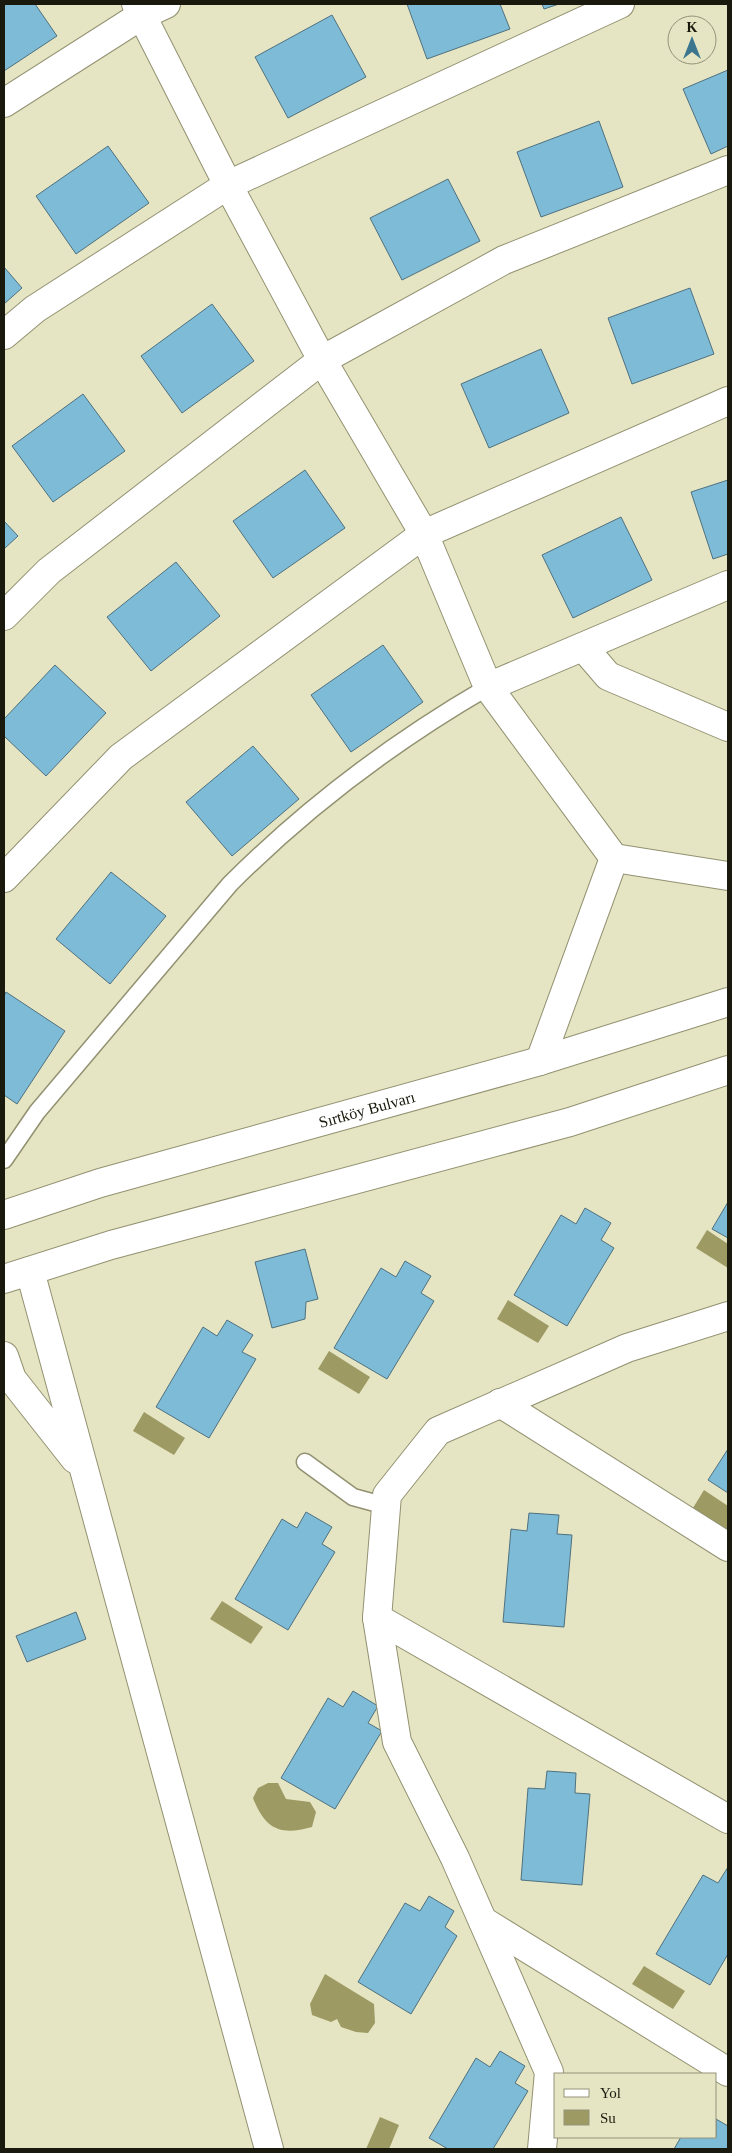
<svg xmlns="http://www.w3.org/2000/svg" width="732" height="2153" font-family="'Times New Roman',serif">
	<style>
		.water { fill: #9d9a63 }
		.building { fill: #7dbbd7; stroke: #4f717f }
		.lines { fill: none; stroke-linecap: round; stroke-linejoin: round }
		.lane-casing { stroke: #929171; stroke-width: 19 }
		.street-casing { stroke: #929171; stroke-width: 30 }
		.secondary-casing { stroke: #929171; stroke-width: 30 }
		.lane { stroke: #fff; stroke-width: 16 }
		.street { stroke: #fff; stroke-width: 28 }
		.secondary { stroke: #fff; stroke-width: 28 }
		.labels { text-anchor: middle; stroke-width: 4; stroke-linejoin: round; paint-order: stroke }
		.street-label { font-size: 16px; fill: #1a190d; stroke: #e6e5c3 }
	</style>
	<rect width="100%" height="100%" fill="#e6e5c3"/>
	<g class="water">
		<polygon points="707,1230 728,1244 728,1268 696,1248"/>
		<polygon points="508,1300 549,1326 538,1343 497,1319"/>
		<polygon points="329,1351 370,1377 359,1394 318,1369"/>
		<polygon points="144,1412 185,1438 174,1455 133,1431"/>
		<polygon points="704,1490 728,1506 728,1530 693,1508"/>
		<polygon points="222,1601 263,1627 251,1644 210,1619"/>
		<path d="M268,1783H278L286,1799L310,1802L316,1812L312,1827C280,1836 265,1829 253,1798L258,1788Z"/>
		<polygon points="644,1966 685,1991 673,2009 632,1984"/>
		<polygon points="325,1974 374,2004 375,2023 368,2033 356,2032 341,2027 337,2019 331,2022 312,2015 310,2004"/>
		<polygon points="380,2117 399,2125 389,2149 366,2149"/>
	</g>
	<g class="building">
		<polygon points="4,4 35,4 57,36 4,71"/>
		<polygon points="407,4 500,4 510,29 427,59"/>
		<polygon points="542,4 559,4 544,9"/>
		<polygon points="332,15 366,77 288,118 255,57"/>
		<polygon points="728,70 728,146 711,154 683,89"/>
		<polygon points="599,121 623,187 541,217 517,152"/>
		<polygon points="108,146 149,203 76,254 36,196"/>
		<polygon points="448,179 480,241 402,280 370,218"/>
		<polygon points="4,267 22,288 4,304"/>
		<polygon points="690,288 714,354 632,384 608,318"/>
		<polygon points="212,304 254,361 182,413 141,356"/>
		<polygon points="541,349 569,413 489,448 461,384"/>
		<polygon points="83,394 125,451 53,502 12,446"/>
		<polygon points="305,470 345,528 273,578 233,521"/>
		<polygon points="728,480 728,554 713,559 691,492"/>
		<polygon points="621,517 652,580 573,618 542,555"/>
		<polygon points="4,521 18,536 4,549"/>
		<polygon points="176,562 220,616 151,671 107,617"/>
		<polygon points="383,645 423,702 351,752 311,695"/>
		<polygon points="55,665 106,713 46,776 4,736 4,719"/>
		<polygon points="253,746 299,799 232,856 186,802"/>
		<polygon points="111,872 166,916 110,984 56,939"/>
		<polygon points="6,992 65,1031 17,1104 4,1095 4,996"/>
		<polygon points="728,1202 728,1238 712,1229"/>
		<polygon points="585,1208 611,1223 601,1240 614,1248 567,1326 514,1295 561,1215 576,1224"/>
		<polygon points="305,1249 318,1299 306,1302 305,1319 272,1328 255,1262"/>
		<polygon points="405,1261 431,1276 421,1293 434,1301 387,1379 334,1348 381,1268 396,1277"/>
		<polygon points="227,1320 253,1335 242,1352 256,1359 209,1438 156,1407 203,1327 217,1336"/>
		<polygon points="728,1449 728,1493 708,1480"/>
		<polygon points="306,1512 332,1527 322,1544 335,1552 288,1630 235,1599 282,1519 297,1528"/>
		<polygon points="529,1513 559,1515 557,1534 572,1535 564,1627 503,1622 511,1529 527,1531"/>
		<polygon points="76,1612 86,1639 27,1662 16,1636"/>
		<polygon points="353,1691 378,1706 368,1723 382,1731 335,1809 281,1778 328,1698 343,1707"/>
		<polygon points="547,1771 576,1773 575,1793 590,1794 582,1885 521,1880 528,1788 545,1789"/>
		<polygon points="728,1867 728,1954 710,1985 656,1954 703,1875 718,1883"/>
		<polygon points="429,1896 454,1911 445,1927 457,1936 411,2014 358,1982 405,1903 420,1911"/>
		<polygon points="500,2051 525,2066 515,2083 528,2091 493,2149 448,2149 429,2138 476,2058 490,2067"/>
		<polygon points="716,2119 728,2126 728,2149 674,2149 681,2137 716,2137"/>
	</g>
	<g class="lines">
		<g class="lane-casing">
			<g id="lane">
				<path d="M4,1160L37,1112L230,884C308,806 393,742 488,687"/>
				<polyline points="305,1462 353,1497 386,1506"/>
			</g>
		</g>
		<g class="street-casing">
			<g id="street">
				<polyline points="136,4 228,185 322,360 424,534 488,687 614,858 728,876"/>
				<polyline points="4,103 142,15 166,4"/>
				<polyline points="4,335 35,309 228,185 620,4"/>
				<polyline points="4,616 49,571 322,360 504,260 728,170"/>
				<polyline points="584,648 608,676 728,727"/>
				<polyline points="488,687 728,585"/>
				<polyline points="4,878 121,757 424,534 728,401"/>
				<polyline points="540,1061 614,858"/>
				<polyline points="30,1271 269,2149"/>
				<polyline points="4,1356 12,1379 75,1459"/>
				<polyline points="500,1403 728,1547"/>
				<polyline points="377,1618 728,1819"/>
				<polyline points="483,1921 728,2072"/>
				<polyline points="542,2149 549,2072 455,1858 397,1742 377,1618 387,1495 438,1431 627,1348 728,1316"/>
			</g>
		</g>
		<g class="secondary-casing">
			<g id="secondary">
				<path id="s1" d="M4,1215L100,1183L540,1061L728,1002"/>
				<polyline points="4,1279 111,1245 570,1122 728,1070"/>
			</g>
		</g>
		<use href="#lane" class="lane"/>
		<use href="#street" class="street"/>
		<use href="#secondary" class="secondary"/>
	</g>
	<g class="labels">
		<g class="street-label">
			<text dy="6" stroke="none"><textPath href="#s1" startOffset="378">Sırtköy Bulvarı</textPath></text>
		</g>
	</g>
	<rect width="732" height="2153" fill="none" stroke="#1a190d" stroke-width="10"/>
	<rect x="554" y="2073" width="162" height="65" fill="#e6e5c3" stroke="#94937a"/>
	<rect x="564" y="2089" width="25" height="8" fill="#ffffff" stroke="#94937a"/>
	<text x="600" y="2098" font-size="15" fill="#1a190d">Yol</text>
	<rect x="564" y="2110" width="25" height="15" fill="#9d9a63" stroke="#94937a"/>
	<text x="600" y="2123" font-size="15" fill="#1a190d">Su</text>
	<g transform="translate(692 40)"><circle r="24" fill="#e6e5c3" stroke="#94937a"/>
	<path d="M0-4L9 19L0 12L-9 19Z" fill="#3b768e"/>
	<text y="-8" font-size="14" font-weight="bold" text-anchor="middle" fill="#1a190d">K</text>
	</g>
</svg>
